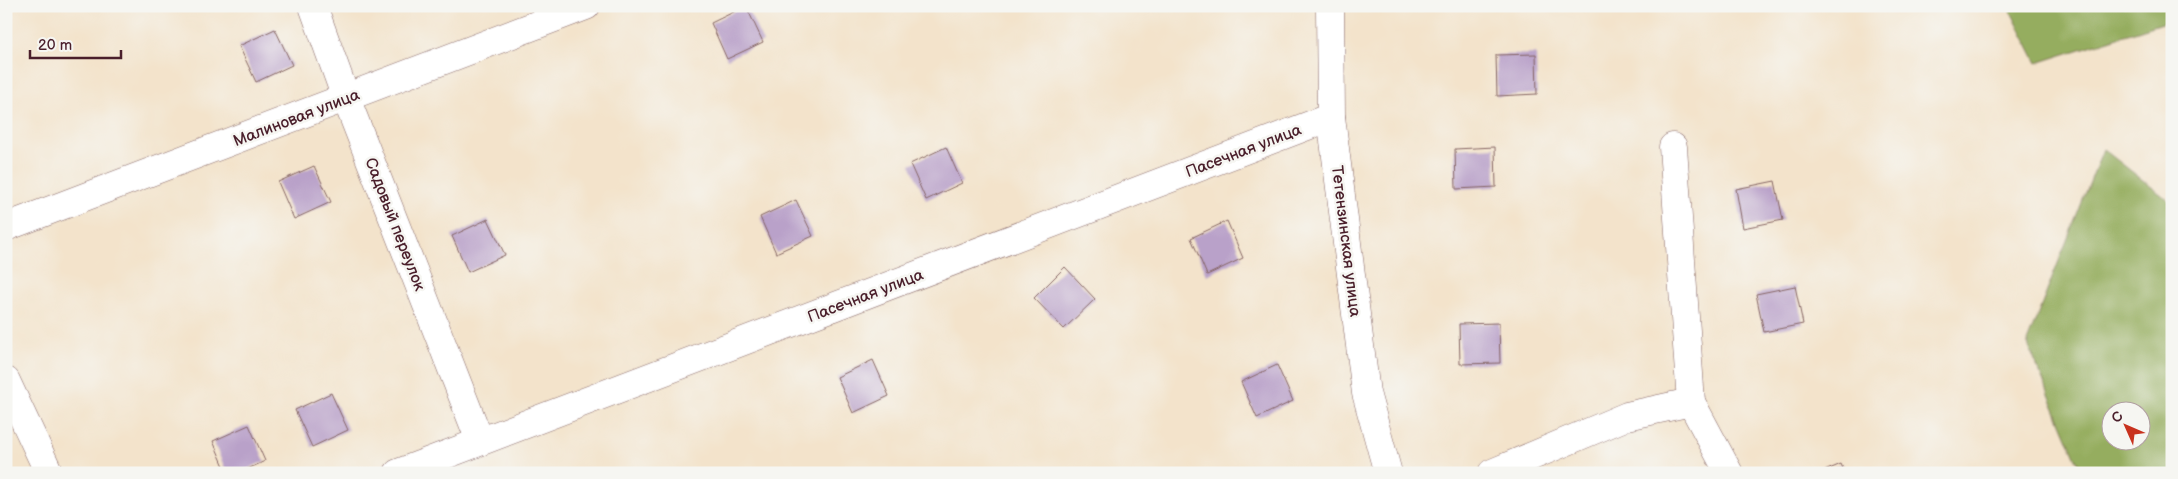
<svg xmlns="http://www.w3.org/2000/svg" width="2178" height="479" font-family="'Balsamiq Sans',sans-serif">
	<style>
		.forest { fill: #95ad5f; stroke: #706645; fill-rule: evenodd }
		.building { fill: #b9a1c9 }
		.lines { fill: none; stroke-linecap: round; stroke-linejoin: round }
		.minor-casing { stroke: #856463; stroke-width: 29 }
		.minor { stroke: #fff; stroke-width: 28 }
		.labels { text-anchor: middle; stroke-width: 5; stroke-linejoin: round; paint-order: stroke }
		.street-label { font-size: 16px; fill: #4a1f2b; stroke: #f6f6f2 }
	</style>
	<rect width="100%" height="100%" fill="#f6f6f2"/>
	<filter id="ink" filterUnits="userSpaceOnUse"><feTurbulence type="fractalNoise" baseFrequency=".02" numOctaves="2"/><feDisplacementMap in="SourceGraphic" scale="10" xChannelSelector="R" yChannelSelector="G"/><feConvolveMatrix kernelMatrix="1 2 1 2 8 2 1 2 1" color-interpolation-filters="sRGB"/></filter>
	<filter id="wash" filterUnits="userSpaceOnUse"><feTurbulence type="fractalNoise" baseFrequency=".0096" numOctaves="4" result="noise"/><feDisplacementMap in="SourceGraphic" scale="20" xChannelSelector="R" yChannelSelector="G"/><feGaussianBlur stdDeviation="1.12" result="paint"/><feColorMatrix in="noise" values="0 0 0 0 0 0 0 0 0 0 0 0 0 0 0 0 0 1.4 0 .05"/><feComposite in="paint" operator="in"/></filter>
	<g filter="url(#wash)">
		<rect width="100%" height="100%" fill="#f3e3cb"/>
		<g class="forest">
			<polygon points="2008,6 2172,6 2172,20 2037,63"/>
			<path d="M2103,149L2172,203V473H2082L2027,342ZM2110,412H2140V442H2110Z"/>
		</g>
		<g id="blocks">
			<g class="building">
				<polygon points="746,6 763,42 727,59 711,23"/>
				<polygon points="275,29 292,65 256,82 239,46"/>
				<polygon points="1536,54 1537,94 1497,96 1496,55"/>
				<polygon points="946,147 962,183 926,200 910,164"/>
				<polygon points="1495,147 1496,187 1456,189 1455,149"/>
				<polygon points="314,166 331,202 294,219 278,182"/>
				<polygon points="1775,181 1783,220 1743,228 1736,189"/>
				<polygon points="796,200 813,236 776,253 760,217"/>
				<polygon points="488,219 505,255 468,272 452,236"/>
				<polygon points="1227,221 1243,258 1207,275 1191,238"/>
				<polygon points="1065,267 1095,299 1064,329 1034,298"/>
				<polygon points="1795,286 1803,324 1764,332 1756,294"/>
				<polygon points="1499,323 1500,363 1460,364 1459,324"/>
				<polygon points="873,360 889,396 853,413 837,377"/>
				<polygon points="1277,365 1293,401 1257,418 1241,382"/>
				<polygon points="331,393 348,430 312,447 295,410"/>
				<polygon points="249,425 265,461 239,473 227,473 213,441"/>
				<polygon points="1841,464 1845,473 1820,473"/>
			</g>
		</g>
	</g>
	<g filter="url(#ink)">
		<use href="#blocks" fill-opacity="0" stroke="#856463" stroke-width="1"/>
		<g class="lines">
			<g class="minor-casing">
				<g id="minor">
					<polyline points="313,6 346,98 480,441"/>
					<polyline points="1330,6 1331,117 1366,393 1388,473"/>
					<polyline points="1673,147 1691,402"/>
					<polyline points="6,227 586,6"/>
					<polyline points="6,381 49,473"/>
					<polyline points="398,473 1331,117"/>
					<polyline points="1492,473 1627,416 1691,402 1729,473"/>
				</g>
			</g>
			<use href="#minor" class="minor"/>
		</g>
	</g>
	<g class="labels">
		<g class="street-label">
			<text transform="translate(296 117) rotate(-21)" y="6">Малиновая улица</text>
			<text transform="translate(1243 150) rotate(-21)" y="6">Пасечная улица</text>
			<text transform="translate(396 224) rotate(69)" y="6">Садовый переулок</text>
			<text transform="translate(1347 241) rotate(83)" y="6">Тетензинская улица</text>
			<text transform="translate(865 295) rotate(-21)" y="6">Пасечная улица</text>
		</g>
	</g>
	<rect width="2178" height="479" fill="none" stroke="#f6f6f2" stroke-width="25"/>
	<g transform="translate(2126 426) rotate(315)"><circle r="24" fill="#f6f6f2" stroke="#b1a0a2"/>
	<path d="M0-4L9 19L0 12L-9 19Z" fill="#c8321e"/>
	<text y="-8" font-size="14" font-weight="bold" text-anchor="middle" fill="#4a1f2b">С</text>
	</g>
	<path d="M30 50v8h91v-8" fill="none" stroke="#4a1f2b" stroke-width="2.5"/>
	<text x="38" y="50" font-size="15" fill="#4a1f2b" stroke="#f6f6f2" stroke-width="4" paint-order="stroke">20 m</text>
</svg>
